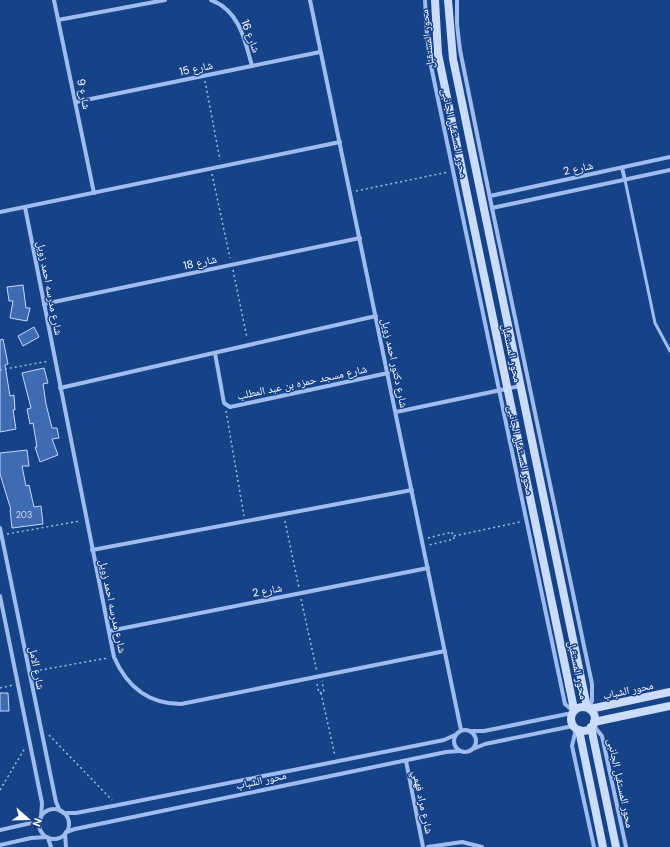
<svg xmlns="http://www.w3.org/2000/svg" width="670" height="847" font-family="'DM Sans','Noto Naskh Arabic',sans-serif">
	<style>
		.building { fill: #3f6bb2; stroke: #c3d9fa }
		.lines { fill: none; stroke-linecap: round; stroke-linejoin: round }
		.path { stroke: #9ebdee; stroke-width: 1.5; stroke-dasharray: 2 3; stroke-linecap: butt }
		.lane { stroke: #9ebdee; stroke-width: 3 }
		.street { stroke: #9ebdee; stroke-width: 4 }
		.secondary { stroke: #cbdcfa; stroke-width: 8 }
		.labels { text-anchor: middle; stroke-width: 3; stroke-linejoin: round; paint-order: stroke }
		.number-label { font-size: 9px; fill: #cfdaec }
		.street-label { font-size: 11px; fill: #fff; stroke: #164288 }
	</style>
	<rect width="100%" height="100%" fill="#164288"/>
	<g class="building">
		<polygon points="23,285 26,308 30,308 27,321 10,318 13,301 9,301 7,287"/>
		<polygon points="34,327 39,337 23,346 18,336"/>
		<polygon points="3,339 8,364 5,365 10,396 14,395 15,410 13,410 16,429 0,432 0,340"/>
		<polygon points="44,368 48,383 43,384 46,404 52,428 57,428 59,438 52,439 58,455 40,462 35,447 37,447 33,423 30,424 27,409 31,408 22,373"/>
		<polygon points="27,450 29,466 22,466 26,486 29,485 34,507 41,506 43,524 12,528 10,510 11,510 0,474 0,453"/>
		<polygon points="0,693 8,693 9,711 0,711"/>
	</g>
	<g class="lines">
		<g class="path">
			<polyline points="205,81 220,160"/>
			<polyline points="212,174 230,258"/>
			<polyline points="356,191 448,172"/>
			<polyline points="233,270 247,338"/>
			<polyline points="0,370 49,361"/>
			<polyline points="226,411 244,516"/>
			<polyline points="285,521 299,588"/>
			<polyline points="7,534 80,521"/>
			<polyline points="454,536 520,522"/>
			<polyline points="428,538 452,532 454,539 429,545"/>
			<polyline points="301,599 317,672"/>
			<polyline points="35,671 108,658"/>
			<polyline points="317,684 319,693 324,692 322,681"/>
			<polyline points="0,688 13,685"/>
			<polyline points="321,693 335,756"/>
			<polyline points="49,735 112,800"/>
			<polyline points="0,790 25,748"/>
		</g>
		<polyline class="lane" points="625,180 655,323 670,351"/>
		<g class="street">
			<polyline points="54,0 94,193"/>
			<path d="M211,0C239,10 245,40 252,66"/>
			<polyline points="310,0 461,730"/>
			<polyline points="425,0 427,35 430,61 565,704 573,711"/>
			<polyline points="457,0 457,24 460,50 492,208 592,684 592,701 589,708"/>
			<polyline points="58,20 165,0"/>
			<polyline points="76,102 320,52"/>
			<polyline points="622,168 625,180"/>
			<polyline points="490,196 670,157"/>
			<path d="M25,207L114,657C127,687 149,704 181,704L445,651"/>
			<polyline points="492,208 670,170"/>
			<polyline points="0,212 340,142"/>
			<polyline points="44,304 360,238"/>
			<polyline points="215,353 224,403 230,407 388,373"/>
			<polyline points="60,388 376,316"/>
			<polyline points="396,412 520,386"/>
			<polyline points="0,528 56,802 60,811"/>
			<polyline points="92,550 412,490"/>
			<polyline points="0,596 42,803 41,818"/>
			<polyline points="109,631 428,568"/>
			<polyline points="593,725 602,736 626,847"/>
			<polyline points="576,729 572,746 594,847"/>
			<circle cx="465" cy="741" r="11"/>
			<polyline points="470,731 484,731 572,713"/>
			<polyline points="473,749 485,744 573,726"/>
			<polyline points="406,761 423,847"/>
			<circle cx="54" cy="824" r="15"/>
			<polyline points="63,813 76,813 118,805 444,740 455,735"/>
			<polyline points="0,830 31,823 40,819"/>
			<polyline points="66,832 75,829 446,752 460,751"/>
			<polyline points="65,834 66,847"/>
			<polyline points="48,838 51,847"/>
			<polyline points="0,845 31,838 47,837"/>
			<polyline points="428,847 462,842 482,847"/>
		</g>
		<g class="secondary">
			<polyline points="435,0 438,54 574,709"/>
			<polyline points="448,0 453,59 587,707"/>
			<circle cx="583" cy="719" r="12"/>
			<polyline points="590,709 670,692"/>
			<polyline points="594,722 670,706"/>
			<polyline points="591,727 616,847"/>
			<polyline points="579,730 603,847"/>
		</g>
	</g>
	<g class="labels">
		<g class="number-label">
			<text x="24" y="518">203</text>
		</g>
		<g class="street-label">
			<text transform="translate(251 36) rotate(69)" y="4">شارع 16</text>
			<text transform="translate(427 39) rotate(-96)" y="4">محور المستقبل</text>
			<text transform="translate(196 68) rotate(-12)" y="4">شارع 15</text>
			<text transform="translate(84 94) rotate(78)" y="4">شارع 9</text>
			<text transform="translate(455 133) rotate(78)" y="4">محور المستقبل الجانبى</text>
			<text transform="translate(578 168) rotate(-12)" y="4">شارع 2</text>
			<text transform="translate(200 262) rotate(-12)" y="4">شارع 18</text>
			<text transform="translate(50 288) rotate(79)" y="4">شارع مدرسه احمد زويل</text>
			<text transform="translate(512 353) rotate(78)" y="4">محور المستقبل</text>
			<text transform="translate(395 363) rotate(78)" y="4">شارع دكتور احمد زويل</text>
			<text transform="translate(302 382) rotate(-12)" y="4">شارع مسجد حمزه بن عبد المطلب</text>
			<text transform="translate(521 450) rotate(78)" y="4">محور المستقبل الجانبى</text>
			<text transform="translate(267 590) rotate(-11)" y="4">شارع 2</text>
			<text transform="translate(113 606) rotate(78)" y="4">شارع مدرسه احمد زويل</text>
			<text transform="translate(37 668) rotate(79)" y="4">شارع الامل</text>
			<text transform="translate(578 670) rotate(78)" y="4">محور المستقبل</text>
			<text transform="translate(628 690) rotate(-12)" y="4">محور الشباب</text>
			<text transform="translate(261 780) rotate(-12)" y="4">محور الشباب</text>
			<text transform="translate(621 783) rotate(78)" y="4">محور المستقبل الجانبى</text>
			<text transform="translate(423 802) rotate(78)" y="4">شارع مراد فهمي</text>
		</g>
	</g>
	<g transform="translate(28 819) rotate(110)" stroke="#164288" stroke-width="3" paint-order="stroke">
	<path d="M0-3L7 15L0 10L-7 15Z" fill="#ffffff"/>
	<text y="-6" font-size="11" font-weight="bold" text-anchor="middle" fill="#ffffff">N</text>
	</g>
</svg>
